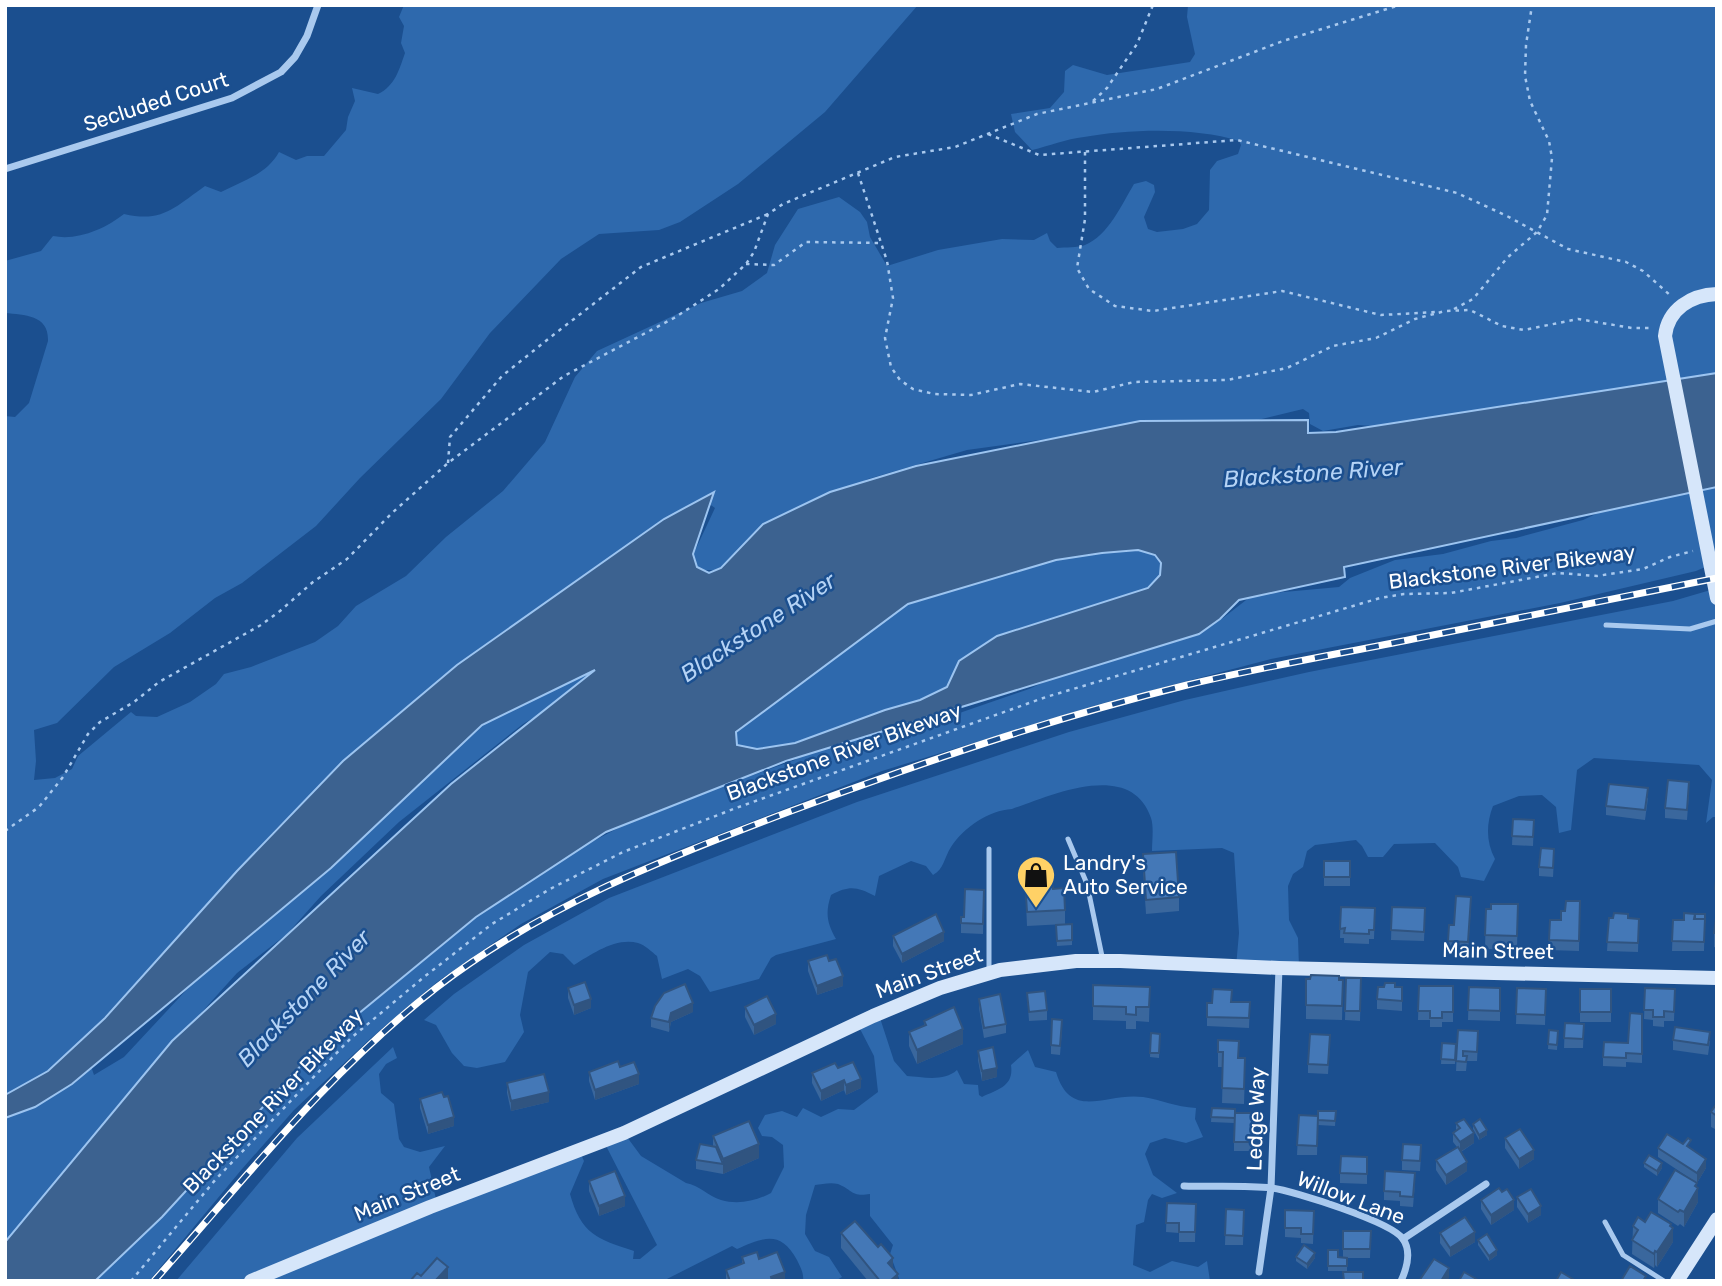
<svg xmlns="http://www.w3.org/2000/svg" width="1722" height="1286" font-family="Rubik,sans-serif">
	<style>
		.green { fill: #2e69ad }
		.water { fill: #3c6290; stroke: #9cc4f0; stroke-width: 2; fill-rule: evenodd }
		.lines { fill: none; stroke-linecap: round; stroke-linejoin: round }
		.path { stroke: #a9c9ee; stroke-width: 2.5; stroke-dasharray: 3.5 5; stroke-linecap: butt }
		.lane { stroke: #a9c9ee; stroke-width: 5 }
		.street { stroke: #a9c9ee; stroke-width: 7 }
		.secondary { stroke: #d6e6fa; stroke-width: 14 }
		.rail-casing { stroke: #fff; stroke-width: 7 }
		.rail { stroke: #1b4f8f; stroke-width: 4.5; stroke-dasharray: 13; stroke-linecap: butt }
		.wall { fill: #3a679d }
		.shaded-wall { fill: #305480 }
		.building { fill: #4478b7; stroke: #305480; stroke-width: 2 }
		.labels { text-anchor: middle; stroke-width: 5; stroke-linejoin: round; paint-order: stroke }
		.street-label { font-size: 21px; fill: #fff; stroke: #1b4f8f }
		.poi-label { font-size: 21px; fill: #fff; stroke: #1b4f8f; text-anchor: start }
		.water-label { font-size: 23px; font-style: italic; fill: #b5d3f5; stroke: #1b4f8f }
	</style>
	<rect width="100%" height="100%" fill="#1b4f8f"/>
	<g class="green">
		<path d="M404,5H918L825,112L738,184L680,222L659,230L599,234L561,259L490,333L441,399L360,478L316,526L242,583L215,598L170,633L114,667L57,723L34,730L36,761L34,780L55,778L72,769L78,756L131,712L136,716L157,717L190,702L216,684L224,674L251,667L315,642L338,626L356,606L406,576L446,537L503,491L545,442L575,377L597,351L701,303L742,291L767,273L775,245L798,209L839,197L860,212L867,222L870,237L887,266L938,250L1002,239L1034,240L1047,233L1050,241L1057,248C1066,247 1077,248 1085,245C1108,236 1122,204 1134,184L1146,181L1154,185L1155,192L1144,217L1148,229L1157,232L1183,229L1197,224L1209,210L1210,170L1217,161L1238,154L1241,145L1239,141C1196,127 1128,129 1084,137C1066,139 1049,146 1032,150L1015,132L1011,114L1050,108L1064,92L1065,71L1073,65L1107,75L1190,62L1195,54L1187,17L1188,5H1717V375L1402,428L1358,425L1323,431L1310,424L1309,413L1303,409L1213,431L1075,435L967,450L868,479L818,505L721,570H696L692,557L715,508L708,503L300,805L276,829L98,1024C83,1047 86,1050 94,1075L124,1057L219,955L468,732L581,673L587,674L586,680L575,692L523,724L399,822L321,896L287,934L237,973L117,1106L5,1245V416L15,417L29,403L48,341C49,315 25,315 5,313V261L41,251L53,236C77,241 105,229 124,214C163,223 175,207 205,186L221,192C243,181 267,174 279,152L296,160L307,156H324L346,130L348,117L355,101L352,88L378,94C395,86 399,70 405,53L401,43L404,26L399,17Z"/>
		<polygon points="1717,486 1717,558 1710,565 1696,571 1560,603 1271,659 1100,704 882,771 603,879 521,924 437,982 371,1038 294,1110 242,1169 149,1281 92,1281 312,1044 351,1019 353,1021 365,1005 528,875 682,795 717,788 795,760 802,749 711,754 725,730 900,604 1030,564 1120,550 1138,550 1165,556 1171,568 1148,588 1078,614 1041,622 1007,634 947,687 872,727 885,732 919,727 1029,689 1064,673 1223,618 1250,597 1262,594 1339,587 1350,578 1395,560 1443,554 1491,541 1516,538 1583,520 1611,507"/>
		<path d="M1714,589L1717,596V817H1713L1706,823L1712,780L1699,765L1594,758L1577,770L1571,830L1559,833L1556,807L1542,795L1519,796L1493,806C1486,824 1486,842 1495,859L1484,881L1461,877L1458,867L1435,843L1394,844L1383,857H1368L1362,846L1356,840L1315,845L1307,851L1303,867L1293,874L1288,886L1289,920L1298,938L1299,967H1236L1239,933L1234,853L1222,848L1152,851C1152,841 1154,827 1151,818C1131,759 1052,795 1012,809C989,810 963,828 951,847C944,858 944,869 933,875L926,866L911,861L879,876L875,896C857,887 850,885 831,895C825,913 827,923 836,939L776,955L771,958L759,979L710,992L700,976L688,969L662,979L657,956C652,952 645,945 638,943C616,937 592,954 574,965L563,954L550,952L528,972L520,1015L524,1032L505,1062L477,1068L464,1066L452,1053L436,1025L424,1020L454,994L524,945L609,898L857,802L1069,732L1185,700L1309,672L1673,601Z"/>
		<path d="M880,1018L894,1061L907,1076C923,1077 944,1082 957,1070L964,1084L978,1085L979,1095L982,1097C999,1089 1014,1086 1011,1065L1028,1050L1035,1067L1056,1072C1071,1122 1106,1092 1143,1097C1162,1100 1175,1107 1196,1108L1195,1119L1203,1137L1186,1143L1165,1138L1150,1143L1145,1154L1153,1175L1177,1193L1162,1198L1152,1194L1148,1200L1144,1222L1136,1225L1133,1265L1150,1272L1172,1261L1198,1267L1207,1261L1210,1281H900L890,1254L893,1245L870,1216V1194C851,1197 853,1190 838,1184C831,1182 822,1184 815,1185L806,1215L805,1234L815,1251L829,1257L842,1277L835,1281H803C804,1272 800,1267 797,1260C780,1229 763,1238 737,1249L732,1246L663,1281H176L297,1138L393,1047L397,1058L386,1064L379,1074L381,1093L394,1104L399,1139L404,1147L420,1152L445,1146L429,1167L437,1204L579,1150L584,1161L570,1194C581,1234 597,1239 634,1251L633,1259H640L657,1245L603,1140L624,1133L641,1156L686,1183C699,1185 708,1196 721,1200C738,1205 756,1201 771,1193L784,1167L783,1145L772,1137L762,1136L758,1128L765,1115L782,1111L797,1117L803,1108L821,1117L838,1109L854,1110L878,1092L874,1056L859,1027Z"/>
	</g>
	<path class="water" d="M1717,373V487L1344,567L1345,577L1239,600L1220,619L1199,634L786,761L606,832L476,917L318,1047L162,1217L95,1281H5V1242L172,1041L451,784L595,670L482,725L331,868L72,1084L35,1107L5,1118V1095L48,1071L105,1018L237,871L343,761L457,665L664,519L714,492L693,554L697,567L709,573L721,568L763,524L830,492L916,466L1140,421L1308,420V433L1336,432ZM1138,550L1155,555L1161,563L1160,575L1148,588L997,636L959,661L947,687L920,700L885,710L795,743L757,749L737,745L736,732L908,604L1056,560L1102,553Z"/>
	<g class="lines">
		<g class="path">
			<polyline points="1093,101 1107,88 1137,44 1153,5"/>
			<polyline points="988,134 1039,155 1237,140 1457,193 1505,215 1568,249 1626,262 1643,271 1671,296"/>
			<polyline points="1085,152 1085,219 1077,268 1089,289 1115,306 1153,311 1282,291 1381,315 1437,312"/>
			<polyline points="858,173 887,261 893,298 885,338 891,367 900,380 913,389 934,394 971,395 1020,384 1093,392 1134,382 1227,380 1287,368 1333,346 1376,338 1415,319 1445,311 1470,310 1502,326 1524,330 1578,319 1632,328 1653,328"/>
			<polyline points="746,264 774,265 806,242 881,243"/>
			<polyline points="1454,309 1473,299 1508,257 1537,232 1547,215 1552,158 1549,141 1530,101 1525,76 1526,45 1532,5"/>
			<polyline points="448,463 450,437 502,376 552,336 641,267 768,214"/>
			<polyline points="5,831 39,807 63,777 88,734 100,722 134,702 159,682 261,625 280,611 313,582 347,559 392,513 448,463 564,376 674,318 719,289 746,264 754,252 768,214 783,204 895,157 955,147 1037,114 1157,89 1283,41 1400,5"/>
			<polyline points="131,1281 216,1179 351,1038 424,977 492,924 550,889 623,852 736,808 1046,697 1380,598 1404,594 1451,593 1558,573 1597,576 1643,569 1670,557 1693,551"/>
		</g>
		<g class="lane">
			<polyline points="1606,625 1690,629 1717,621"/>
			<polyline points="1068,839 1087,884 1103,961"/>
			<polyline points="989,849 989,971"/>
			<polyline points="1605,1222 1623,1255 1664,1281"/>
		</g>
		<g class="street">
			<polyline points="5,169 232,98 281,72 295,57 307,36 318,5"/>
			<path d="M1184,1186C1213,1187 1243,1185 1272,1188C1294,1191 1392,1222 1403,1239C1412,1252 1407,1268 1401,1281"/>
			<polyline points="1403,1239 1486,1184"/>
			<polyline points="1259,1272 1271,1188 1279,968"/>
		</g>
		<g class="secondary">
			<path d="M1717,294C1691,295 1668,309 1665,336L1717,598"/>
			<polyline points="251,1281 430,1207 624,1133 873,1016 940,988 1000,970 1076,961 1120,961 1279,968 1717,978"/>
			<polyline points="1677,1281 1717,1219"/>
		</g>
		<g class="rail-casing">
			<path id="rail" d="M154,1281C246,1178 326,1074 436,988C542,906 666,858 791,811C921,763 1052,718 1187,685C1262,667 1338,654 1413,639C1514,619 1615,598 1717,578"/>
		</g>
		<use href="#rail" class="rail"/>
	</g>
	<g class="wall">
		<polygon points="1689,792 1687,820 1665,818 1665,808"/>
		<polygon points="1648,798 1645,820 1606,815 1606,806"/>
		<polygon points="1513,819 1534,820 1533,846 1512,845"/>
		<polygon points="1143,854 1179,897 1179,911 1146,914 1143,869"/>
		<polygon points="1554,859 1553,877 1539,876 1539,867"/>
		<rect x="1324" y="861" width="26" height="25"/>
		<polygon points="1045,865 1053,889 1065,910 1065,924 1027,926 1025,880 1029,879"/>
		<polygon points="1717,871 1717,899 1715,899"/>
		<polygon points="984,890 983,934 961,933 961,917 964,917"/>
		<polygon points="1580,901 1579,951 1549,950 1550,920 1561,920 1565,911"/>
		<polygon points="1518,904 1517,950 1485,949 1486,909"/>
		<polygon points="1471,906 1468,952 1448,951 1448,941 1454,925"/>
		<polygon points="1341,907 1375,908 1374,939 1369,939 1369,944 1344,943 1344,938 1340,938"/>
		<polygon points="1392,907 1425,918 1424,941 1391,940"/>
		<polygon points="1717,910 1717,948 1714,947 1714,933"/>
		<polygon points="1705,914 1704,951 1672,951 1673,920 1684,920"/>
		<polygon points="1609,918 1639,919 1638,952 1607,951"/>
		<polygon points="1072,924 1072,945 1057,946 1056,925"/>
		<polygon points="893,936 944,941 902,963 893,946"/>
		<polygon points="808,961 843,986 817,995 808,971"/>
		<polygon points="1346,978 1361,978 1360,1021 1345,1020"/>
		<polygon points="1306,979 1343,980 1342,1020 1306,1019"/>
		<polygon points="1093,985 1150,987 1149,1022 1136,1021 1136,1029 1126,1029 1126,1021 1093,1020"/>
		<polygon points="1419,986 1453,986 1453,1022 1442,1022 1442,1027 1430,1027 1430,1020 1418,1020"/>
		<polygon points="1395,987 1402,987 1402,1011 1377,1009 1377,999"/>
		<polygon points="1469,987 1500,988 1500,1021 1468,1020"/>
		<polygon points="568,988 591,1008 574,1015 568,998"/>
		<polygon points="1517,988 1546,989 1545,1025 1516,1024"/>
		<polygon points="1645,988 1675,989 1674,1021 1664,1021 1664,1027 1653,1026 1653,1020 1644,1019"/>
		<rect x="1580" y="989" width="31" height="33"/>
		<polygon points="1027,993 1047,1010 1047,1020 1029,1021"/>
		<polygon points="979,999 1006,1024 1006,1033 984,1038 979,1008"/>
		<polygon points="1232,1002 1250,1002 1249,1028 1207,1026 1207,1003"/>
		<polygon points="745,1007 776,1024 754,1035 745,1017"/>
		<polygon points="693,1012 671,1022 669,1032 651,1027 651,1018"/>
		<polygon points="1642,1014 1642,1063 1626,1062 1626,1067 1603,1066 1603,1057 1628,1043"/>
		<polygon points="924,1021 963,1044 917,1064 909,1046 909,1032 924,1026"/>
		<polygon points="1565,1023 1584,1024 1583,1048 1564,1048"/>
		<polygon points="1062,1029 1060,1055 1051,1054 1051,1045"/>
		<polygon points="1458,1030 1478,1041 1477,1061 1467,1061 1466,1071 1456,1071"/>
		<polygon points="1549,1030 1558,1031 1557,1050 1548,1049"/>
		<polygon points="1151,1033 1160,1034 1159,1058 1150,1057"/>
		<polygon points="1218,1040 1239,1058 1245,1072 1244,1104 1222,1103 1223,1067 1218,1067"/>
		<polygon points="1673,1040 1710,1041 1708,1055 1673,1050"/>
		<polygon points="1442,1043 1456,1044 1455,1064 1441,1064"/>
		<polygon points="1330,1044 1328,1074 1308,1073 1308,1064"/>
		<polygon points="978,1051 997,1077 982,1081 978,1060"/>
		<polygon points="620,1067 639,1084 595,1100 589,1081 589,1072"/>
		<polygon points="838,1068 861,1088 846,1095 844,1090 821,1101 812,1083 812,1073"/>
		<polygon points="507,1083 549,1102 511,1111 507,1093"/>
		<polygon points="444,1097 454,1126 428,1134 420,1108 420,1099"/>
		<polygon points="1717,1103 1717,1130 1711,1127 1711,1112"/>
		<polygon points="1212,1108 1235,1113 1253,1113 1252,1151 1234,1151 1234,1123 1211,1122"/>
		<polygon points="1318,1111 1336,1111 1335,1126 1318,1125"/>
		<polygon points="1299,1115 1318,1116 1317,1155 1297,1155"/>
		<polygon points="1456,1123 1474,1143 1461,1152 1467,1171 1446,1185 1436,1170 1436,1160 1457,1147 1453,1142 1453,1133 1456,1131"/>
		<polygon points="1473,1124 1487,1135 1479,1140 1473,1129"/>
		<polygon points="713,1136 759,1158 723,1174 696,1169 696,1160 713,1146"/>
		<polygon points="1505,1138 1534,1159 1519,1169 1505,1148"/>
		<polygon points="1658,1148 1691,1149 1706,1168 1697,1183 1658,1157"/>
		<polygon points="1421,1155 1420,1171 1402,1170 1402,1160"/>
		<polygon points="1367,1157 1367,1184 1340,1183 1340,1173"/>
		<polygon points="1644,1163 1662,1168 1657,1176 1644,1167"/>
		<polygon points="589,1181 625,1206 599,1216 589,1191"/>
		<polygon points="1415,1182 1413,1207 1400,1206 1400,1201 1384,1200 1384,1191"/>
		<polygon points="1697,1187 1698,1202 1684,1227 1680,1224 1678,1226 1658,1213 1658,1199"/>
		<polygon points="1517,1197 1541,1215 1528,1223 1517,1207"/>
		<polygon points="1481,1200 1514,1210 1491,1225 1481,1209"/>
		<polygon points="1167,1203 1196,1204 1195,1242 1179,1242 1179,1233 1166,1232"/>
		<polygon points="1226,1209 1244,1210 1243,1245 1225,1245"/>
		<polygon points="1285,1210 1314,1211 1313,1244 1301,1243 1301,1238 1285,1237"/>
		<polygon points="1645,1222 1671,1227 1673,1242 1657,1267 1655,1265 1654,1268 1632,1254 1633,1226"/>
		<polygon points="1343,1231 1371,1231 1370,1258 1347,1258 1347,1271 1328,1271 1328,1250 1338,1257 1343,1257"/>
		<polygon points="841,1233 893,1269 898,1281 868,1281 841,1248"/>
		<polygon points="1440,1233 1475,1242 1450,1257 1440,1243"/>
		<polygon points="1478,1240 1497,1255 1489,1261 1478,1245"/>
		<polygon points="742,1257 759,1259 785,1281 726,1281 726,1270 742,1264"/>
		<polygon points="1296,1257 1315,1258 1307,1269 1296,1261"/>
	</g>
	<g class="shaded-wall">
		<polygon points="944,932 944,941 902,963 902,954"/>
		<polygon points="843,976 843,986 817,995 817,986"/>
		<polygon points="591,999 591,1008 574,1015 574,1005"/>
		<polygon points="693,1003 693,1012 671,1022 669,1032 669,1022 671,1013"/>
		<polygon points="776,1014 776,1024 754,1035 754,1025"/>
		<polygon points="963,1029 963,1044 917,1064 917,1050"/>
		<polygon points="997,1068 997,1077 982,1081 982,1071"/>
		<polygon points="639,1074 639,1084 595,1100 595,1090"/>
		<polygon points="861,1079 861,1088 846,1095 846,1085"/>
		<polygon points="844,1080 844,1090 821,1101 821,1091"/>
		<polygon points="549,1092 549,1102 511,1111 511,1101"/>
		<polygon points="454,1117 454,1126 428,1134 428,1125"/>
		<polygon points="1487,1130 1487,1135 1479,1140 1479,1135"/>
		<polygon points="1474,1133 1474,1143 1460,1152 1460,1142"/>
		<polygon points="759,1144 759,1158 723,1174 723,1159"/>
		<polygon points="1534,1150 1534,1159 1519,1169 1519,1159"/>
		<polygon points="1706,1159 1706,1168 1697,1183 1697,1173"/>
		<polygon points="1467,1162 1467,1171 1446,1185 1446,1175"/>
		<polygon points="1662,1163 1662,1168 1657,1176 1657,1171"/>
		<polygon points="1697,1183 1697,1191 1698,1188 1698,1202 1684,1227 1684,1212"/>
		<polygon points="625,1196 625,1206 599,1216 599,1206"/>
		<polygon points="1514,1200 1514,1210 1491,1225 1491,1215"/>
		<polygon points="1541,1206 1541,1215 1528,1223 1528,1214"/>
		<polygon points="1671,1224 1671,1230 1673,1228 1673,1242 1657,1267 1657,1252"/>
		<polygon points="1475,1232 1475,1242 1450,1257 1450,1248"/>
		<polygon points="1497,1250 1497,1255 1489,1261 1489,1256"/>
		<polygon points="1655,1251 1655,1265 1654,1268 1654,1254"/>
		<polygon points="1315,1253 1315,1258 1307,1269 1307,1264"/>
		<polygon points="893,1258 893,1273 888,1263"/>
		<polygon points="448,1267 448,1281 435,1281"/>
		<polygon points="1449,1268 1449,1278 1447,1281 1441,1281"/>
		<polygon points="785,1272 785,1281 771,1281 771,1277"/>
		<polygon points="898,1274 898,1281 890,1281"/>
	</g>
	<g class="building">
		<polygon points="1668,780 1689,782 1687,810 1665,808"/>
		<polygon points="1609,784 1648,788 1645,810 1606,806"/>
		<polygon points="1513,819 1534,820 1533,837 1512,836"/>
		<polygon points="1541,848 1554,849 1553,868 1539,867"/>
		<polygon points="1176,852 1179,897 1146,900 1143,854"/>
		<polygon points="1045,859 1045,865 1051,865 1053,889 1064,888 1065,910 1027,912 1025,880 1029,879 1029,867 1034,866 1033,860"/>
		<rect x="1324" y="861" width="26" height="16"/>
		<polygon points="1717,871 1717,890 1715,889"/>
		<polygon points="965,889 984,890 983,924 961,923 961,917 964,917"/>
		<polygon points="1456,896 1471,897 1468,942 1448,941 1449,925 1454,925"/>
		<polygon points="1566,901 1580,901 1579,941 1549,940 1550,920 1561,920 1561,911 1565,911"/>
		<polygon points="1491,904 1518,904 1517,936 1485,935 1486,909 1491,909"/>
		<polygon points="1341,907 1375,908 1374,930 1369,930 1369,934 1344,933 1345,928 1340,929"/>
		<polygon points="1392,907 1425,908 1424,932 1391,930"/>
		<polygon points="1717,910 1717,933 1714,933"/>
		<polygon points="1614,913 1628,914 1628,918 1639,919 1638,943 1607,942 1609,918 1613,918"/>
		<polygon points="1684,913 1695,914 1694,919 1705,919 1704,942 1672,941 1673,920 1684,920"/>
		<polygon points="936,914 944,932 902,954 893,936"/>
		<polygon points="1695,914 1705,914 1705,923 1705,919 1695,919"/>
		<polygon points="1072,924 1072,940 1057,941 1056,925"/>
		<polygon points="827,955 829,961 836,959 843,976 817,986 808,961"/>
		<polygon points="1311,975 1339,976 1339,980 1343,980 1342,1006 1306,1005 1306,979 1310,979"/>
		<polygon points="1346,978 1361,978 1360,1011 1345,1011"/>
		<polygon points="585,982 591,999 574,1005 568,988"/>
		<polygon points="1385,983 1395,983 1395,987 1402,987 1402,1001 1377,999 1378,987 1384,987"/>
		<polygon points="685,984 693,1003 671,1013 669,1022 651,1018 655,1006 664,993"/>
		<polygon points="1093,985 1150,987 1149,1007 1136,1007 1136,1015 1126,1014 1126,1007 1093,1006"/>
		<polygon points="1419,986 1453,986 1453,1012 1442,1012 1442,1018 1430,1018 1430,1011 1418,1011"/>
		<polygon points="1469,987 1500,988 1500,1011 1468,1010"/>
		<polygon points="1517,988 1546,989 1545,1015 1516,1014"/>
		<polygon points="1645,988 1675,989 1674,1012 1664,1011 1664,1017 1653,1017 1653,1010 1644,1010"/>
		<polygon points="1213,989 1232,990 1231,1002 1250,1002 1249,1018 1207,1017 1207,1003 1212,1003"/>
		<rect x="1580" y="989" width="31" height="23"/>
		<polygon points="1045,991 1047,1010 1029,1012 1027,993"/>
		<polygon points="1000,994 1006,1024 984,1028 979,999"/>
		<polygon points="767,996 776,1014 754,1025 745,1007"/>
		<polygon points="954,1007 963,1029 917,1050 909,1032 926,1025 924,1021"/>
		<polygon points="1630,1013 1642,1014 1642,1054 1626,1053 1626,1058 1603,1057 1604,1042 1628,1043"/>
		<polygon points="1052,1019 1062,1020 1060,1046 1051,1045"/>
		<polygon points="1565,1023 1584,1024 1583,1039 1564,1038"/>
		<polygon points="1675,1027 1710,1032 1708,1045 1673,1040"/>
		<polygon points="1458,1030 1478,1031 1477,1052 1463,1051 1463,1056 1467,1056 1466,1062 1456,1061"/>
		<polygon points="1549,1030 1558,1031 1557,1045 1548,1044"/>
		<polygon points="1151,1033 1160,1034 1159,1053 1150,1053"/>
		<polygon points="1310,1034 1330,1035 1328,1065 1308,1064"/>
		<polygon points="1218,1040 1239,1041 1238,1058 1245,1058 1244,1089 1222,1088 1223,1052 1218,1052"/>
		<polygon points="1442,1043 1456,1044 1455,1060 1441,1059"/>
		<polygon points="993,1047 997,1068 982,1071 978,1051"/>
		<polygon points="618,1061 620,1067 634,1062 639,1074 595,1090 589,1072"/>
		<polygon points="853,1062 861,1079 846,1085 844,1080 821,1091 812,1073 835,1063 838,1068"/>
		<polygon points="544,1074 549,1092 511,1101 507,1083"/>
		<polygon points="442,1092 444,1097 448,1096 454,1117 428,1125 420,1099"/>
		<polygon points="1717,1103 1717,1116 1711,1112"/>
		<polygon points="1212,1108 1235,1109 1235,1118 1211,1117"/>
		<polygon points="1318,1111 1336,1111 1335,1121 1318,1120"/>
		<polygon points="1235,1113 1253,1113 1252,1142 1234,1142"/>
		<polygon points="1299,1115 1318,1116 1317,1146 1297,1145"/>
		<polygon points="1464,1119 1474,1133 1460,1142 1453,1133 1460,1128 1456,1123"/>
		<polygon points="1480,1119 1487,1130 1479,1135 1473,1124"/>
		<polygon points="749,1121 759,1144 723,1159 713,1136"/>
		<polygon points="1520,1129 1534,1150 1519,1159 1505,1138"/>
		<polygon points="1667,1134 1683,1144 1688,1138 1691,1140 1687,1146 1706,1159 1697,1173 1658,1148"/>
		<polygon points="700,1144 716,1147 723,1164 696,1160"/>
		<polygon points="1403,1144 1421,1145 1420,1161 1402,1160"/>
		<polygon points="1458,1147 1467,1162 1446,1175 1436,1160"/>
		<polygon points="1649,1155 1662,1163 1657,1171 1644,1163"/>
		<polygon points="1341,1156 1367,1157 1367,1174 1340,1173"/>
		<polygon points="1675,1170 1697,1183 1695,1186 1698,1188 1684,1212 1680,1210 1678,1212 1658,1199"/>
		<polygon points="615,1171 625,1196 599,1206 589,1181"/>
		<polygon points="1385,1171 1415,1173 1413,1197 1400,1196 1400,1192 1384,1191"/>
		<polygon points="1499,1188 1502,1192 1507,1189 1514,1200 1491,1215 1481,1200"/>
		<polygon points="1531,1189 1541,1206 1528,1214 1517,1197"/>
		<polygon points="1167,1203 1196,1204 1195,1232 1179,1232 1179,1223 1166,1223"/>
		<polygon points="1226,1209 1244,1210 1243,1236 1225,1235"/>
		<polygon points="1285,1210 1314,1211 1313,1234 1301,1234 1301,1228 1285,1228"/>
		<polygon points="1651,1212 1671,1224 1670,1226 1673,1228 1657,1252 1655,1251 1654,1254 1632,1240 1638,1230 1633,1226 1638,1217 1645,1222"/>
		<polygon points="1465,1217 1475,1232 1450,1248 1440,1233"/>
		<polygon points="855,1221 878,1247 881,1244 893,1258 888,1263 898,1274 890,1281 880,1281 841,1233"/>
		<polygon points="1343,1231 1371,1231 1370,1249 1343,1249"/>
		<polygon points="1487,1234 1497,1250 1489,1256 1478,1240"/>
		<polygon points="1304,1245 1315,1253 1307,1264 1296,1257"/>
		<polygon points="1328,1250 1338,1250 1338,1257 1347,1258 1347,1266 1328,1266"/>
		<polygon points="757,1252 759,1259 777,1252 785,1272 771,1277 772,1281 730,1281 726,1270 744,1263 742,1257"/>
		<polygon points="437,1258 448,1267 435,1281 410,1281 417,1273 421,1276"/>
		<polygon points="1434,1259 1449,1268 1441,1281 1419,1281"/>
		<polygon points="1630,1266 1646,1276 1643,1281 1621,1281"/>
		<polygon points="1343,1272 1363,1272 1363,1281 1344,1281"/>
		<polygon points="1464,1272 1478,1280 1478,1281 1462,1281 1460,1279"/>
		<polygon points="1561,1272 1576,1281 1556,1281"/>
	</g>
	<defs>
		<g id="shop-pin" transform="scale(2.0125)"><path d="M0 17L-7.5 6A9.5 9.5 0 1 1 7.5 6Z" fill="#ffd166" stroke="#1b4f8f"/><path d="M-5-2.5h2.3a2.7 3.5 0 0 1 5.4 0H5L5.5 6h-11ZM-1.5-2.5h3a1.5 2.3 0 0 0-3 0Z" fill="#111"/></g>
	</defs>
	<g fill-rule="evenodd">
		<use href="#shop-pin" x="1036" y="875"/>
	</g>
	<g class="labels">
		<g class="street-label">
			<text transform="translate(156 102) rotate(-18)" y="7">Secluded Court</text>
			<text transform="translate(1512 567) rotate(-7)" y="7">Blackstone River Bikeway</text>
			<text transform="translate(844 752) rotate(-20)" y="7">Blackstone River Bikeway</text>
			<text transform="translate(1498 951) rotate(1)" y="7">Main Street</text>
			<text transform="translate(929 973) rotate(-20)" y="7">Main Street</text>
			<text transform="translate(273 1101) rotate(-46)" y="7">Blackstone River Bikeway</text>
			<text transform="translate(1256 1119) rotate(-88)" y="7">Ledge Way</text>
			<text transform="translate(407 1194) rotate(-22)" y="7">Main Street</text>
			<text transform="translate(1351 1198) rotate(21)" y="7">Willow Lane</text>
		</g>
		<g class="poi-label">
			<text x="1063" y="870">Landry's<tspan x="1063" dy="24">Auto Service</tspan></text>
		</g>
		<g class="water-label">
			<text transform="translate(1313 473) rotate(-4)" y="8">Blackstone River</text>
			<text transform="translate(758 627) rotate(-33)" y="8">Blackstone River</text>
			<text transform="translate(304 998) rotate(-46)" y="8">Blackstone River</text>
		</g>
	</g>
	<rect width="1722" height="1286" fill="none" stroke="#ffffff" stroke-width="14"/>
</svg>
